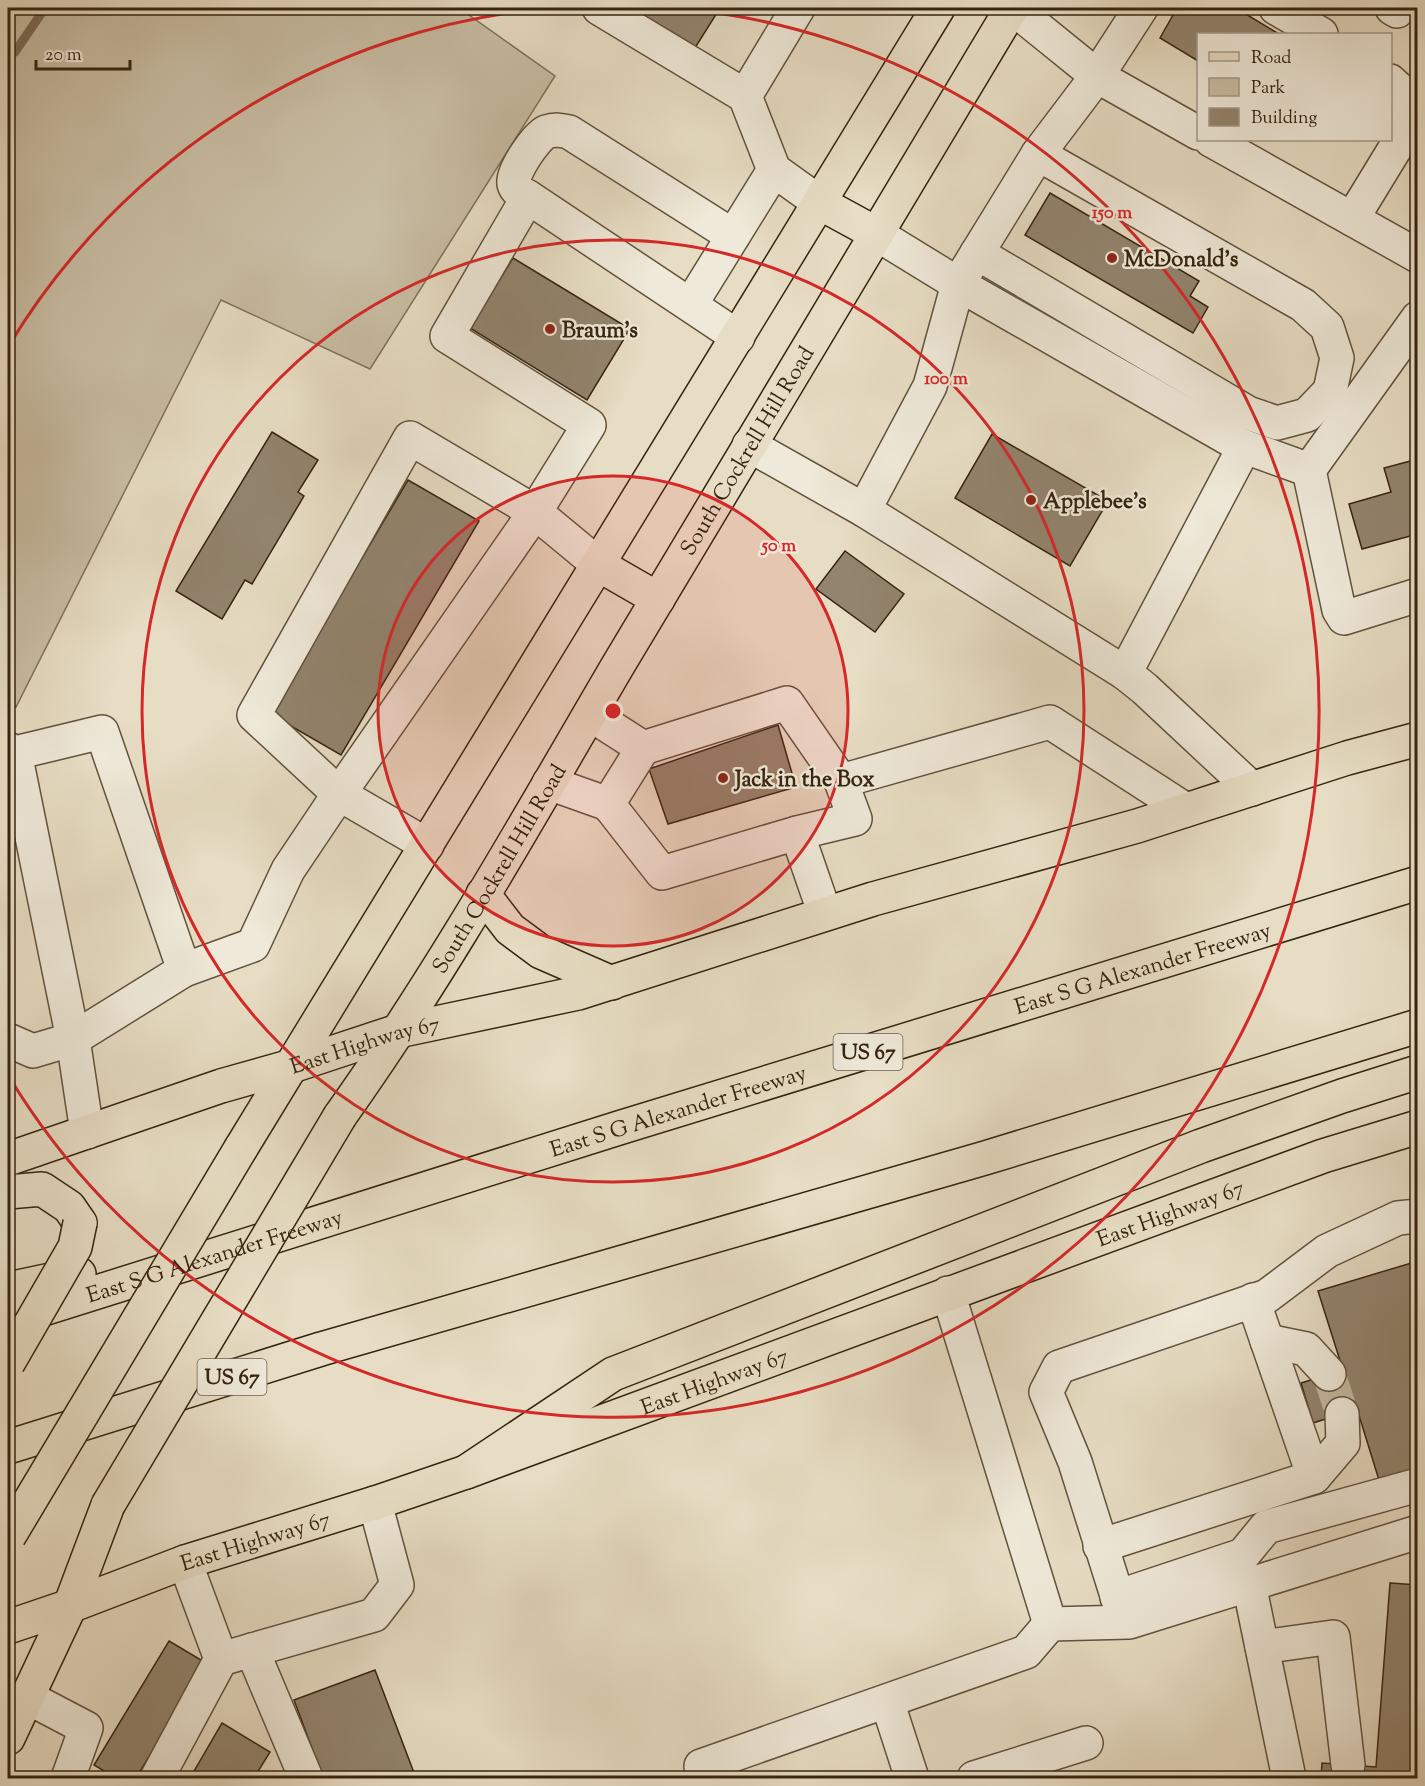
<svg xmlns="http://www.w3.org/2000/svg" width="1425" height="1786" font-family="'Sorts Mill Goudy',serif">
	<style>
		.green { fill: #c9bea5; stroke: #80715a; stroke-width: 1.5 }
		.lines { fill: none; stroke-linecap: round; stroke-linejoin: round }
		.stream { stroke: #7c6d57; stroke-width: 9 }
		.building { fill: #92846e; stroke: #362410; stroke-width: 1.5 }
		.minor-tunnel { stroke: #c4b8a0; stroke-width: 33; stroke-dasharray: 33 16; stroke-linecap: butt }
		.minor-casing { stroke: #62523d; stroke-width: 36 }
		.major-casing { stroke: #362410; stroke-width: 36 }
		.highway-casing { stroke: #362410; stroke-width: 36 }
		.minor { stroke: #efe9d9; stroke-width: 33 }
		.major { stroke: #e7ddc4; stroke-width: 33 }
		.highway { stroke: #e7ddc4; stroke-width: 33 }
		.major-bridge-casing { stroke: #362410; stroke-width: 36; stroke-linecap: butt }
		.major-bridge { stroke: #e7ddc4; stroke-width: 33 }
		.ring { fill: none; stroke: #d62828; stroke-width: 3 }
		.poi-dot { fill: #8f2418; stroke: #efe9d9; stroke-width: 2 }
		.labels { text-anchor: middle; stroke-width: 5; stroke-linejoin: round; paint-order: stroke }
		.shield { fill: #efe9d9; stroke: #6e5f4c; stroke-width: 1.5 }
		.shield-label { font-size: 21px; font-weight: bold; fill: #362410 }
		.poi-label { font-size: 22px; font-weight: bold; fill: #362410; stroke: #efe9d9; text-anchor: start }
		.street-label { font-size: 22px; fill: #362410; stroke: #efe9d9 }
		.centre { fill: #d62828; stroke: #efe9d9; stroke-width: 3 }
		.ring-label { font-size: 18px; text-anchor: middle; font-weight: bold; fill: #d62828; stroke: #efe9d9; stroke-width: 5; stroke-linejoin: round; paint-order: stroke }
	</style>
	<rect width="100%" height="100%" fill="#e7ddc4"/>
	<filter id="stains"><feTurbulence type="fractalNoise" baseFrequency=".00333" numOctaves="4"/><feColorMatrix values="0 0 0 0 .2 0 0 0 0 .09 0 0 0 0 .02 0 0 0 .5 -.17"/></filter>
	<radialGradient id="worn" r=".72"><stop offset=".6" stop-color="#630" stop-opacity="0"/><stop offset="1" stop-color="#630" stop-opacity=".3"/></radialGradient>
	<polygon class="green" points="8,8 459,8 555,76 370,369 221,300 16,707 8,701"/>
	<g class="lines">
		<polyline class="stream" points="8,56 15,52 45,8"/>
	</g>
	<g class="building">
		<polygon points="629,8 720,8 695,48"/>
		<polygon points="1177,8 1236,8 1279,34 1198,34 1198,61 1160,38"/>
		<polygon points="1050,193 1199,281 1190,296 1208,307 1193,333 1025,235"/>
		<polygon points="513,258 630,329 587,400 470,328"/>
		<polygon points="272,432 318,460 298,492 304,496 252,584 245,580 222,619 176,591"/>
		<polygon points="992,434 1108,501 1070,566 955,498"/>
		<polygon points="1418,459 1418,534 1362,549 1349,504 1391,492 1384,468"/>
		<polygon points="408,480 479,521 341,755 270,714"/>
		<polygon points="845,551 904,594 875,632 816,589"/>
		<polygon points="778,725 796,787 668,824 649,769"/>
		<polygon points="1418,1261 1418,1468 1379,1480 1357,1409 1313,1423 1301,1383 1343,1370 1318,1291"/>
		<polygon points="1390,1583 1418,1585 1418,1778 1321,1778 1322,1763 1376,1767"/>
		<polygon points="169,1641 206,1663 136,1778 116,1778 94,1765"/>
		<polygon points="375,1670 416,1778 323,1778 294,1700"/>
		<polygon points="222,1723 270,1752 254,1778 190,1778"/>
	</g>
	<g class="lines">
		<polyline class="minor-tunnel" points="1329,1374 1342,1414"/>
		<g class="minor-casing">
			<g id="minor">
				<polyline points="599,8 745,96 774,170 820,203"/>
				<polyline points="1141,8 1097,76 1198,133"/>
				<polyline points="1276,8 1321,34"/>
				<polyline points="1392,8 1397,11 1399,8"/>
				<polyline points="745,96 798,8"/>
				<polyline points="1211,140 1418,256"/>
				<path d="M528,197C522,194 516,191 514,184C511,173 536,137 546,132C555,129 561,130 569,132L733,236"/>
				<polyline points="1352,219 1399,142 1405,115 1403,93 1390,81"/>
				<polyline points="977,253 1248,413 1277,423 1307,415 1330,391 1337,358 1327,327 1303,305 1038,154"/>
				<polyline points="691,304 774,170"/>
				<polyline points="749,445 864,510 1125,673 1240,455 1240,445 958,284 875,233"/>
				<polyline points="1240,445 1309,470 1339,610 1344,618 1418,595"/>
				<polyline points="1309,470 1418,318"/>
				<polyline points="864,510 930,386 958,284 1038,154 1097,76 1013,8"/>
				<polyline points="599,565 535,512 589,425 447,336 528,197 738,337"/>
				<polyline points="1125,673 1145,689 1252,789"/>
				<polyline points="590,714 643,748 787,703 841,781 1050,722 1186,810"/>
				<polyline points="643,748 608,804 662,873 797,833"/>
				<polyline points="8,749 15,753 102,732 184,970 73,1039 33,1051 8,1040"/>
				<polyline points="15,753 73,1039 87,1132"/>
				<polyline points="549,783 608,804"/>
				<polyline points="825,914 797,833 855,819 841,781"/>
				<polyline points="184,970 253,945 288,870 339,794 254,715 410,438 535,512 339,794 427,845"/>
				<polyline points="948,1293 1050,1624 1129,1622 1418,1532"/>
				<polyline points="1267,1341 1306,1349 1329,1374"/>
				<polyline points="1314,1477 1343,1443 1342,1414"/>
				<polyline points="1100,1546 1314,1477 1253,1300"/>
				<polyline points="185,1562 221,1659 374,1615 397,1585 375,1503"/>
				<polyline points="1249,1584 1289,1778"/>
				<polyline points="1117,1597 1243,1555 1266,1527 1418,1485"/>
				<polyline points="1125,1621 1075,1462 1046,1392 1059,1367 1267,1296 1327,1251 1398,1218 1418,1216"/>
				<polyline points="1262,1647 1333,1637 1348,1765"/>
				<polyline points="252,1650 306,1778"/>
				<polyline points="27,1697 86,1728 68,1778"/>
				<polyline points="887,1701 912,1778"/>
				<polyline points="157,1778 221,1659"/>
				<polyline points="705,1778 701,1766 1026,1652 1050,1624"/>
				<polyline points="974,1778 1086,1743"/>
			</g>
		</g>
		<g class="major-casing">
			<g id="major">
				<polyline points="820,203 875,233"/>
				<polyline points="599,565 658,599"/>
				<polyline points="483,894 510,929 541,952 612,983"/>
				<path id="s1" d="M340,1116C442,973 528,819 617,667C748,447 879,227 1012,8"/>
				<polyline points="241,1148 938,8"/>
				<path id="s2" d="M8,1159L221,1086L292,1066L398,1031L578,993L873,899L1137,826L1347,758L1418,739"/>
				<polyline points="8,1192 42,1189 69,1207 80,1223"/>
				<path id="s3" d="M8,1627L70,1606L185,1562L375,1503L466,1472L1323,1156L1418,1127"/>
				<polyline points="8,1738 70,1606 108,1505"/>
			</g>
		</g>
		<g class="highway-casing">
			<g id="highway">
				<polyline points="8,1289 79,1274"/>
				<path id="s4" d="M8,1320L622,1127L1418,883"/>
				<polyline points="8,1447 321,1349 985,1158 1418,1026"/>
				<polyline points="466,1472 613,1374 1201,1146 1342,1096 1418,1072"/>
			</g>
		</g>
		<use href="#minor" class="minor"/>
		<use href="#major" class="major"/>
		<use href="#highway" class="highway"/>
		<g class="major-bridge-casing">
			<g id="major-bridge">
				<polyline points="8,1363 75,1247 80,1223"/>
				<polyline points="108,1505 340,1116"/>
				<polyline points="9,1536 241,1148"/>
			</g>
		</g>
		<use href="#major-bridge" class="major-bridge"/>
	</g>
	<circle cx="613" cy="711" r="235" fill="#d62828" fill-opacity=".12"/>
	<g class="ring">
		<circle cx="613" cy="711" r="235"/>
		<circle cx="613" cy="711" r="471"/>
		<path d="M8 347A706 706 0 0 1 551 8M675 8A706 706 0 1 1 8 1075"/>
	</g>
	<g class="poi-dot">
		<circle cx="1112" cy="258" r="6"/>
		<circle cx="550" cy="329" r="6"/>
		<circle cx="1031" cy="500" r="6"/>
		<circle cx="723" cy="778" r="6"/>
	</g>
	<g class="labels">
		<g class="shield">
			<rect x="833.5" y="1034" width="69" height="36" rx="4.5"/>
			<rect x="197.5" y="1359" width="69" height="36" rx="4.5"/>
		</g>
		<g class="shield-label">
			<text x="868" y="1059">US 67</text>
			<text x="232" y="1384">US 67</text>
		</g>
		<g class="poi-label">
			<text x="1124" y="266">McDonald's</text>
			<text x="562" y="337">Braum's</text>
			<text x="1043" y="508">Applebee's</text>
			<text x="735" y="786">Jack in the Box</text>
		</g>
		<g class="street-label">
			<text dy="8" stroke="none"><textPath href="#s1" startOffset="780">South Cockrell Hill Road</textPath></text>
			<text dy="8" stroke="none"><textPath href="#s1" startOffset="294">South Cockrell Hill Road</textPath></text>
			<text dy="8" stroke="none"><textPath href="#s4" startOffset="1188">East S G Alexander Freeway</textPath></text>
			<text dy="8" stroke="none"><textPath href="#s2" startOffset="375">East Highway 67</textPath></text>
			<text dy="8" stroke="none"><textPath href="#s4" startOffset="702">East S G Alexander Freeway</textPath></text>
			<text dy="8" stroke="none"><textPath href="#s3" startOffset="1234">East Highway 67</textPath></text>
			<text dy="8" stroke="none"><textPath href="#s4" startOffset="216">East S G Alexander Freeway</textPath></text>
			<text dy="8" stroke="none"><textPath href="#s3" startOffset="748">East Highway 67</textPath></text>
			<text dy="8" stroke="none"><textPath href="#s3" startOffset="262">East Highway 67</textPath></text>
		</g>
	</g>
	<circle cx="613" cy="711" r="9" class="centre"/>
	<g class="ring-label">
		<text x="1112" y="218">150 m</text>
		<text x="946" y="384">100 m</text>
		<text x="779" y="551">50 m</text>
	</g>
	<rect width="1425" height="1786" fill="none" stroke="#e7ddc4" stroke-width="30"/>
	<rect x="9" y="9" width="1407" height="1768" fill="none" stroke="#362410" stroke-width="3"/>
	<rect x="15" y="15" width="1395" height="1756" fill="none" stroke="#362410" stroke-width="1.5"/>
	<rect x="1197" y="33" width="195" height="108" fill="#efe9d9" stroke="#a59a89" stroke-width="1.5"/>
	<rect x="1209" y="52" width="30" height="9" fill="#e7ddc4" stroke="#a59a89" stroke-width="1.5"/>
	<text x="1251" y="63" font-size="18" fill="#362410">Road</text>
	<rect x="1209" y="78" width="30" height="18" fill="#c9bea5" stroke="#a59a89" stroke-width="1.5"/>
	<text x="1251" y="93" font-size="18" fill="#362410">Park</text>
	<rect x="1209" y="108" width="30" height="18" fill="#92846e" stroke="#a59a89" stroke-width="1.5"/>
	<text x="1251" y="123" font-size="18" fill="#362410">Building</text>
	<path d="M36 60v9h94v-9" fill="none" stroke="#362410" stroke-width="3"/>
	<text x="45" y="60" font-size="18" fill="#362410" stroke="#efe9d9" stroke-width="4.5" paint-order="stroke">20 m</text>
	<rect width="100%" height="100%" filter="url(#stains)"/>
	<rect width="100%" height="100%" fill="url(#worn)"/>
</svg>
